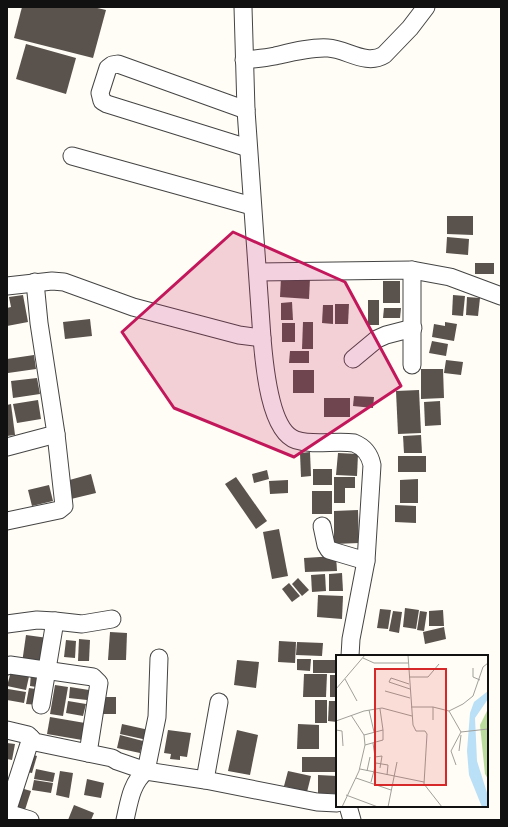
<svg xmlns="http://www.w3.org/2000/svg" width="508" height="827" font-family="'PT Serif',serif">
	<style>
		.building { fill: #5a524d }
		.lines { fill: none; stroke-linecap: round; stroke-linejoin: round }
		.minor-casing { stroke: #444; stroke-width: 19 }
		.minor { stroke: #fff; stroke-width: 17 }
		.marked { fill: #c2185b; fill-opacity: 0.2; stroke: #c2185b; stroke-width: 3; stroke-linejoin: round }
		.inset-road { fill: none; stroke: #a09f9a; stroke-width: 1 }
		.view { fill: #d62828; fill-opacity: 0.15; stroke: #d62828; stroke-width: 2 }
		.inset-edge { fill: none; stroke: #111; stroke-width: 2 }
	</style>
	<rect width="100%" height="100%" fill="#fffdf5"/>
	<g class="building">
		<polygon points="22,7 93,7 106,10 93,58 14,38"/>
		<polygon points="26,44 76,58 66,94 16,79"/>
		<polygon points="447,216 473,216 473,235 447,234"/>
		<polygon points="447,237 469,239 468,255 446,253"/>
		<rect x="475" y="263" width="19" height="11"/>
		<polygon points="281,277 310,278 309,299 280,297"/>
		<rect x="383" y="281" width="17" height="22"/>
		<polygon points="23,295 28,322 7,326 7,308 11,307 9,297"/>
		<polygon points="453,295 465,296 463,316 452,315"/>
		<polygon points="467,297 480,298 478,316 466,315"/>
		<rect x="368" y="300" width="11" height="25"/>
		<polygon points="292,302 293,320 281,320 281,303"/>
		<polygon points="335,304 349,304 348,324 335,324"/>
		<polygon points="323,305 333,305 333,324 322,323"/>
		<polygon points="384,308 401,308 400,318 383,318"/>
		<polygon points="90,319 92,336 65,339 63,322"/>
		<polygon points="303,322 313,322 313,349 302,349"/>
		<polygon points="445,322 457,324 454,341 432,337 434,324 445,326"/>
		<rect x="282" y="323" width="13" height="19"/>
		<polygon points="432,341 448,344 446,356 429,353"/>
		<polygon points="290,351 309,351 309,363 289,363"/>
		<polygon points="34,355 36,369 8,373 7,359"/>
		<polygon points="446,360 463,362 461,375 444,373"/>
		<polygon points="421,369 443,369 444,398 421,399"/>
		<rect x="293" y="370" width="21" height="23"/>
		<polygon points="37,378 40,394 13,398 11,381"/>
		<polygon points="419,390 421,433 398,434 396,391"/>
		<polygon points="354,396 374,397 373,408 353,406"/>
		<rect x="324" y="398" width="26" height="19"/>
		<polygon points="38,400 41,419 17,423 13,404"/>
		<polygon points="440,401 441,425 425,426 424,402"/>
		<polygon points="11,404 15,435 7,436 7,405"/>
		<polygon points="421,435 422,453 404,453 403,436"/>
		<polygon points="310,452 311,476 301,477 300,453"/>
		<polygon points="338,453 358,454 357,476 336,475"/>
		<rect x="398" y="456" width="28" height="16"/>
		<rect x="313" y="469" width="19" height="16"/>
		<polygon points="267,470 269,479 254,483 252,474"/>
		<polygon points="91,474 96,493 71,499 66,481"/>
		<polygon points="236,477 267,521 256,529 225,484"/>
		<polygon points="334,477 355,477 355,488 345,488 345,503 334,503"/>
		<polygon points="418,479 418,503 400,503 400,480"/>
		<polygon points="288,480 288,493 270,494 269,481"/>
		<polygon points="49,485 53,501 32,506 28,490"/>
		<rect x="312" y="491" width="20" height="23"/>
		<polygon points="395,505 416,506 416,523 395,522"/>
		<polygon points="358,510 359,543 334,544 334,511"/>
		<polygon points="279,529 288,576 272,579 263,532"/>
		<polygon points="336,556 337,571 305,572 304,558"/>
		<polygon points="342,573 343,591 329,591 329,574"/>
		<polygon points="325,574 326,591 312,592 311,575"/>
		<polygon points="298,578 309,590 302,596 292,584"/>
		<polygon points="289,583 300,596 292,602 282,589"/>
		<polygon points="318,595 343,596 342,619 317,617"/>
		<polygon points="405,608 419,610 416,629 403,627"/>
		<polygon points="380,609 391,610 388,629 377,628"/>
		<polygon points="443,610 444,626 429,626 429,611"/>
		<polygon points="393,611 402,612 399,633 389,631"/>
		<polygon points="420,611 427,612 424,631 417,630"/>
		<polygon points="444,627 446,639 425,644 423,632"/>
		<polygon points="110,632 127,633 126,660 108,660"/>
		<polygon points="26,635 48,638 44,666 22,663"/>
		<polygon points="79,639 90,640 89,661 78,661"/>
		<polygon points="66,640 76,641 75,658 64,657"/>
		<polygon points="279,641 296,642 295,663 278,662"/>
		<polygon points="297,642 323,643 322,656 296,655"/>
		<polygon points="297,659 311,659 310,671 297,670"/>
		<polygon points="237,660 259,662 256,688 234,685"/>
		<rect x="313" y="660" width="24" height="13"/>
		<polygon points="12,668 30,672 26,690 7,686"/>
		<polygon points="31,673 44,674 43,688 30,686"/>
		<polygon points="304,674 327,674 326,697 303,697"/>
		<rect x="330" y="675" width="7" height="22"/>
		<polygon points="55,685 68,687 63,716 50,714"/>
		<polygon points="70,687 89,690 87,700 69,698"/>
		<polygon points="29,688 42,690 40,705 26,704"/>
		<polygon points="8,689 26,692 24,703 7,700"/>
		<polygon points="100,697 116,697 116,714 99,714"/>
		<rect x="315" y="700" width="12" height="23"/>
		<polygon points="68,701 86,704 83,716 66,713"/>
		<polygon points="329,701 337,701 337,722 328,721"/>
		<polygon points="50,717 85,723 82,740 47,734"/>
		<polygon points="122,724 149,730 147,740 120,734"/>
		<polygon points="298,724 319,725 319,749 297,749"/>
		<polygon points="168,730 191,733 187,757 180,756 180,760 170,759 171,754 164,753"/>
		<polygon points="237,730 258,735 250,775 228,771"/>
		<polygon points="120,735 143,741 140,753 117,748"/>
		<polygon points="7,743 15,744 12,760 7,759"/>
		<polygon points="27,753 37,756 32,773 22,771"/>
		<rect x="302" y="757" width="35" height="15"/>
		<polygon points="36,769 55,773 53,782 34,779"/>
		<polygon points="60,771 73,773 69,798 56,795"/>
		<polygon points="288,771 311,776 307,792 284,786"/>
		<polygon points="318,775 337,776 337,794 318,793"/>
		<polygon points="87,779 104,783 101,798 84,795"/>
		<polygon points="34,780 53,783 51,793 32,790"/>
		<polygon points="17,787 31,791 24,813 10,808"/>
		<polygon points="74,805 94,813 91,820 68,820"/>
	</g>
	<g class="lines">
		<g class="minor-casing">
			<g id="minor">
				<path d="M243,7L246,110L262,338C264,361 269,431 296,440C315,446 335,440 354,443C364,447 370,455 372,465L366,561L351,639L350,656"/>
				<path d="M244,60C255,59 265,58 275,56C292,52 311,47 328,48C347,49 366,66 384,55L410,28L426,7"/>
				<polyline points="246,110 118,64 112,65 108,68 100,93 102,101 107,104 248,148"/>
				<polyline points="72,156 252,206"/>
				<polyline points="412,270 412,365"/>
				<polyline points="258,272 412,270 450,277 501,296"/>
				<polyline points="7,286 52,281 64,282 133,307 239,335 262,338"/>
				<polyline points="353,359 377,339 386,335 413,328"/>
				<polyline points="7,447 56,434 39,323 35,282"/>
				<polyline points="7,521 59,510 64,506 56,434"/>
				<polyline points="322,526 326,545 329,550 366,561"/>
				<polyline points="55,621 82,624 112,619"/>
				<polyline points="7,624 37,620 55,621 41,705"/>
				<polyline points="7,666 10,665 93,677 99,683 88,753"/>
				<polyline points="7,730 28,735 35,742 112,758 117,761 146,771 205,780 317,802 337,803"/>
				<polyline points="205,780 219,702"/>
				<polyline points="348,806 352,820"/>
				<polyline points="7,812 31,738"/>
				<polyline points="7,813 30,820"/>
				<path d="M125,820C129,803 131,783 146,771L157,717L159,658"/>
			</g>
		</g>
		<use href="#minor" class="minor"/>
	</g>
	<path class="marked" d="M233,232L345,282L401,386L294,457L174,408L122,332Z"/>
	<g transform="translate(336 655)">
		<rect width="152" height="152" fill="#fffdf5"/>
		<path d="M152,54V124L149,119L144,70Z" fill="#b9dc9c"/>
		<path d="M152,36V44L139,63L141,106L152,141V152H146L133,120L131,96L134,58L138,47Z" fill="#b9e0f7"/>
		<path class="inset-road" d="M72,0L77,70L80,76H89L91,79L88,129L106,152M27,3L38,8H72M137,13V22L144,25M73,22H92L103,9M9,24L21,46M73,29L55,23L53,27L74,34M0,34L29,0M49,36L74,43M75,52H97L113,56L127,49L137,41L147,12L152,8M97,52V65M33,55L38,77M113,56L125,77L115,96L120,110M0,66L28,56L46,53L76,61M0,75L6,76L7,91M125,77L152,74M28,80L47,75L44,54M37,88L39,102L46,101L44,113M29,90L47,85V75M123,96L125,80M24,114L88,127M31,116L34,102M20,123L55,135M35,127L40,108L52,110L51,120M10,140L42,152M6,152L23,116L29,90L28,80L15,60M52,152L61,107"/>
		<path class="view" d="M39,14H110V130H39Z"/>
		<rect width="152" height="152" class="inset-edge"/>
	</g>
	<rect width="508" height="827" fill="none" stroke="#111111" stroke-width="16"/>
</svg>
